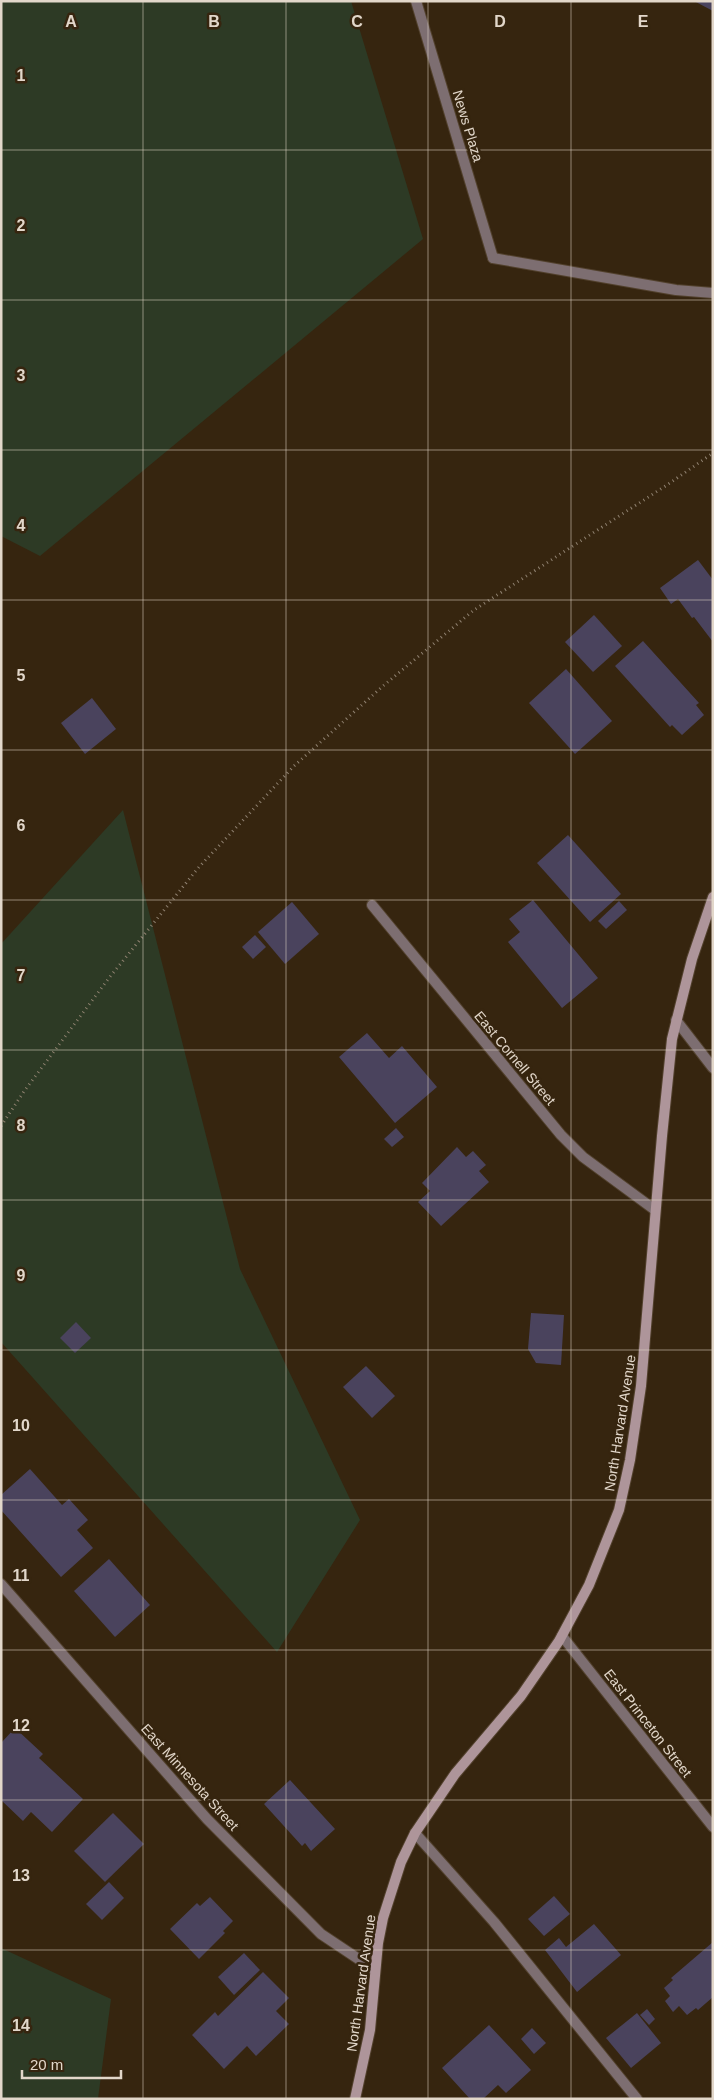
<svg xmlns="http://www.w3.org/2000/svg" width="714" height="2100" font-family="Helvetica,sans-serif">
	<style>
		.green { fill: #2d3a25 }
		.building { fill: #4a435d }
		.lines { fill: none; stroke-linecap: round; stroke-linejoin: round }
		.lane-casing { stroke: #52412d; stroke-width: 12 }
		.street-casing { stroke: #52412d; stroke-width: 12 }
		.secondary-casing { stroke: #52412d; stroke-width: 12 }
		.path { stroke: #908271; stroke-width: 3; stroke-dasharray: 1 4; stroke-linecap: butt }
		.lane { stroke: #7d6e71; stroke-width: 10 }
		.street { stroke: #7d6e71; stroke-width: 10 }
		.secondary { stroke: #ae959a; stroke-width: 10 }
		.grid { fill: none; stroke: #e2d7ca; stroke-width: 1; stroke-opacity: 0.55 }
		.labels { text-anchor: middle; stroke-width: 5; stroke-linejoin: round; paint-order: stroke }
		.street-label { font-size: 14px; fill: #e2d7ca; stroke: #36250f }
		.grid-label { font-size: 16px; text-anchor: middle; font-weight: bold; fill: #e2d7ca; stroke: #36250f; stroke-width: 5; stroke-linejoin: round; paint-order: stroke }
	</style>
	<rect width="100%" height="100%" fill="#36250f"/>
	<g class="green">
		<polygon points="1,1 351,1 423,239 40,556 1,536"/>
		<polygon points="123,810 240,1269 360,1520 277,1652 1,1342 1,944"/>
		<polygon points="1,1948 111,1999 98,2099 1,2099"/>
	</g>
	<g class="building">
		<polygon points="694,1 713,1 713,11"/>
		<polygon points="698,560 713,580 713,642 694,617 692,618 678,599 671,604 660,588"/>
		<polygon points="594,615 622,646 593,672 565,642"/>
		<polygon points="643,641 699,703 696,705 704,715 682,735 672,725 670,727 615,666"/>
		<polygon points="566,669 612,721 575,754 529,703"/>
		<polygon points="92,698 116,729 85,754 61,723"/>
		<polygon points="568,835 621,894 590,922 537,863"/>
		<polygon points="533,900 598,978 562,1008 508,942 520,932 509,919"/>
		<polygon points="619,901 627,910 606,929 598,921"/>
		<polygon points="292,902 319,934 285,964 258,932"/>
		<polygon points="255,935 266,947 253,959 242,947"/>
		<polygon points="367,1033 389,1058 402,1046 437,1087 395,1123 339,1057"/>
		<polygon points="396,1128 404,1137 392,1147 384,1139"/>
		<polygon points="457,1147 466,1157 473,1151 486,1165 479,1171 489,1182 441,1226 418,1202 430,1191 422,1183"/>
		<polygon points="531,1313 564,1315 561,1365 536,1363 528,1349"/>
		<polygon points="76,1322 91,1338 75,1353 60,1338"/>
		<polygon points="366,1366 395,1396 372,1418 343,1387"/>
		<polygon points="30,1469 62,1505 69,1499 88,1520 77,1530 93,1548 61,1577 1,1510 1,1495"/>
		<polygon points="109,1559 150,1605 115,1637 74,1591"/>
		<polygon points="15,1728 43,1754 39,1758 83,1799 52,1832 31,1812 23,1821 1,1800 1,1743"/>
		<polygon points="290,1780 335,1829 311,1851 305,1843 302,1846 264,1804"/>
		<polygon points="113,1813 144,1844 105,1882 74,1851"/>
		<polygon points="109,1882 124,1898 102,1920 86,1904"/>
		<polygon points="554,1896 570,1914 544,1936 528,1919"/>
		<polygon points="210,1897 233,1921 223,1931 225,1933 199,1959 170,1929 197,1903 200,1906"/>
		<polygon points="594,1924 621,1955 577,1992 545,1950 559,1938 566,1947"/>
		<polygon points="713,1942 713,1997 698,2010 696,2008 687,2015 679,2006 673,2012 665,2001 670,1996 664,1988 673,1980 671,1978"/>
		<polygon points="244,1953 260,1970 234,1995 218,1977"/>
		<polygon points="263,1972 289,1998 276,2011 289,2024 256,2056 247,2046 224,2069 192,2035 215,2012 218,2016"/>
		<polygon points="647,2009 655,2019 649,2025 640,2015"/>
		<polygon points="637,2013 661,2043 631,2068 606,2038"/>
		<polygon points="489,2025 531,2070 506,2093 498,2085 483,2099 470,2099 442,2068"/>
		<polygon points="532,2028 546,2043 534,2054 521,2039"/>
	</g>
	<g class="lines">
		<g class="lane-casing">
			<g id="lane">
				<polyline points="493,258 676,290 713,293"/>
				<polyline points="415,1833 494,1922 637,2099"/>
			</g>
		</g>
		<g class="street-casing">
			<g id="street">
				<polyline points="416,1 493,258"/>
				<polyline points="372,905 561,1135 583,1157 655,1210"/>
				<polyline points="676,1020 713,1068"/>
				<polyline points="1,1584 207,1819 321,1934 375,1970"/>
				<polyline points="562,1636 713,1827"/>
			</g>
		</g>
		<g class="secondary-casing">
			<polyline id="secondary" points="355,2099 370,2030 378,1943 383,1918 401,1862 415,1833 455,1774 521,1696 559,1641 589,1585 619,1510 630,1460 641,1386 662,1136 672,1039 692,959 713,897"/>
		</g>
		<polyline class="path" points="1,1126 25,1090 109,978 199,867 294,766 383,686 474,610 667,485 713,453"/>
		<use href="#lane" class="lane"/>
		<use href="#street" class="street"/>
		<use href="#secondary" class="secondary"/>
	</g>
	<path class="grid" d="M143,1V2099M286,1V2099M428,1V2099M571,1V2099M1,150H713M1,300H713M1,450H713M1,600H713M1,750H713M1,900H713M1,1050H713M1,1200H713M1,1350H713M1,1500H713M1,1650H713M1,1800H713M1,1950H713"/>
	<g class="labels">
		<g class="street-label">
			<text transform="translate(468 126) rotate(73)" y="5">News Plaza</text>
			<text transform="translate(515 1058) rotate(50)" y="5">East Cornell Street</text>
			<text transform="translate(620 1423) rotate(-81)" y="5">North Harvard Avenue</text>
			<text transform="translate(648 1723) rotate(52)" y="5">East Princeton Street</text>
			<text transform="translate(190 1777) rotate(48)" y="5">East Minnesota Street</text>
			<text transform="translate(361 1983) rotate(-82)" y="5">North Harvard Avenue</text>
		</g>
	</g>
	<g class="grid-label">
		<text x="71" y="27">A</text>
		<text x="214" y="27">B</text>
		<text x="357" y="27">C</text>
		<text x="500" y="27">D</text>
		<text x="643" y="27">E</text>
		<text x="21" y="81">1</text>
		<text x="21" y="231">2</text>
		<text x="21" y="381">3</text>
		<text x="21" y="531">4</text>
		<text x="21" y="681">5</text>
		<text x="21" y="831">6</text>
		<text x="21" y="981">7</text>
		<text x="21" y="1131">8</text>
		<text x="21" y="1281">9</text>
		<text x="21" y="1431">10</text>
		<text x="21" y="1581">11</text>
		<text x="21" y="1731">12</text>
		<text x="21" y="1881">13</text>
		<text x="21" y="2031">14</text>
	</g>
	<rect width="714" height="2100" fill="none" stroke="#e2d7ca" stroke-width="5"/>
	<path d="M22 2070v8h99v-8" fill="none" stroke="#e2d7ca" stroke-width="2.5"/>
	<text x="30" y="2070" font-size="15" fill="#e2d7ca" stroke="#36250f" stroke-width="4" paint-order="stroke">20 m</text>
</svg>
